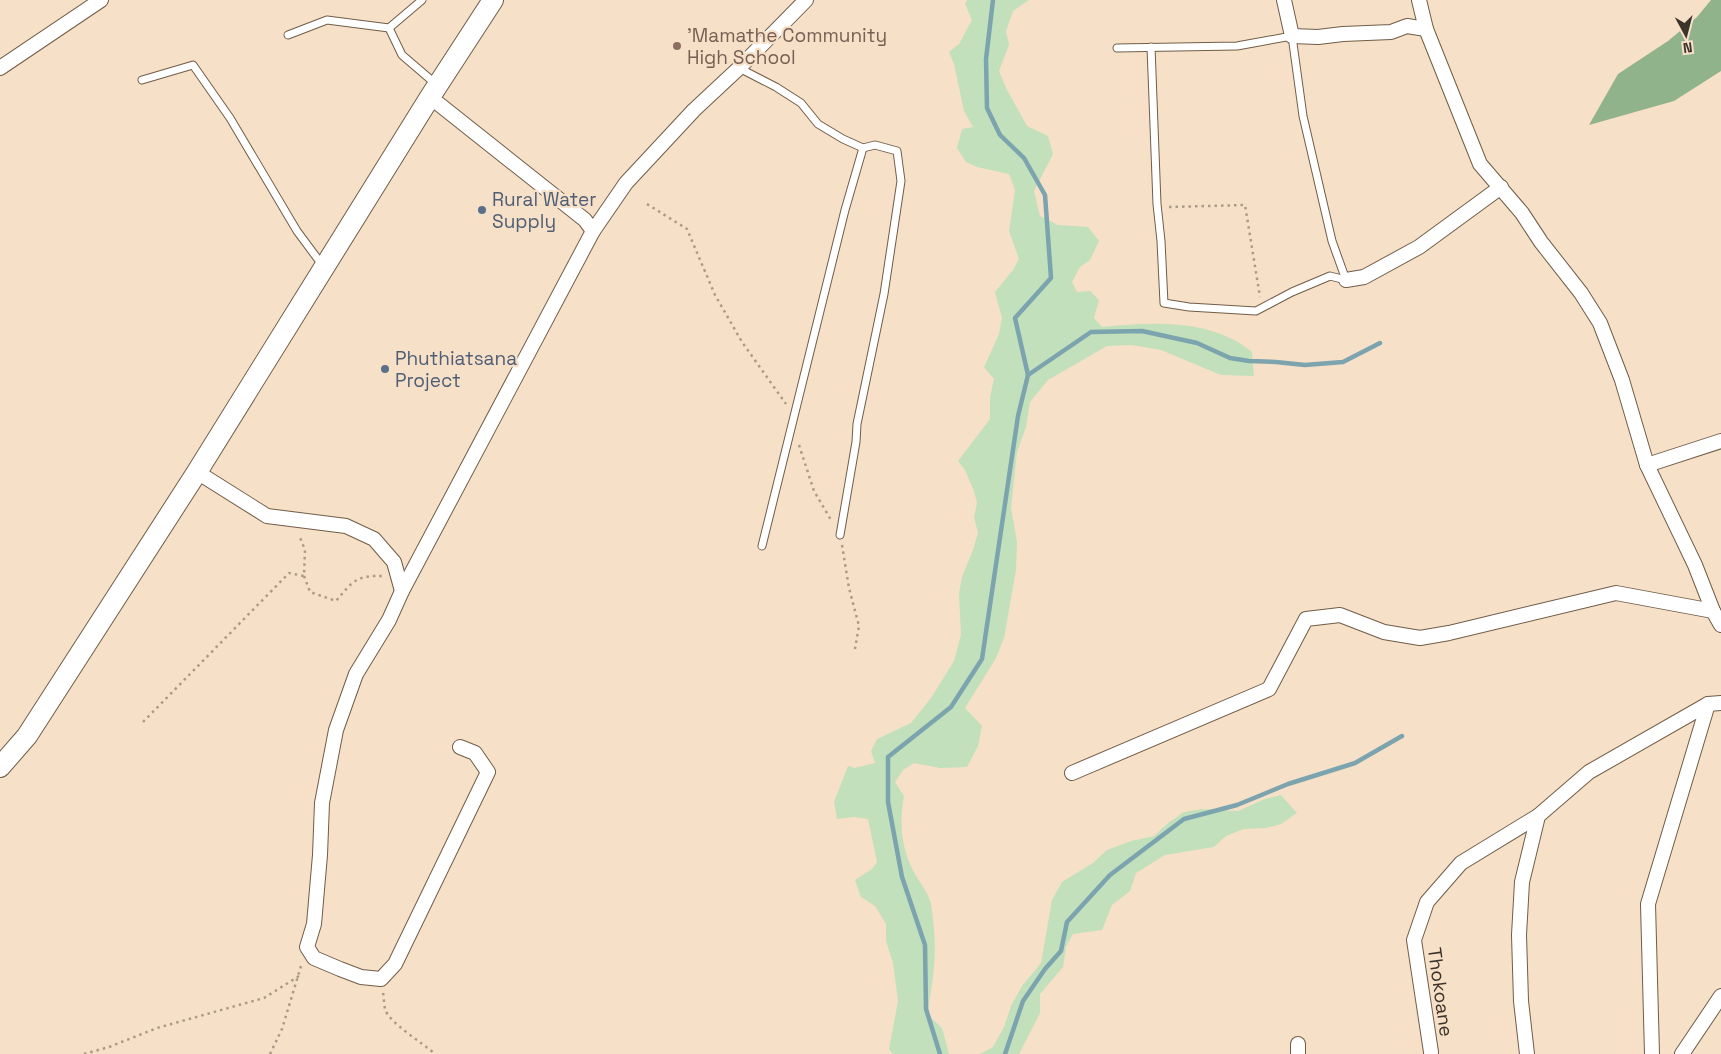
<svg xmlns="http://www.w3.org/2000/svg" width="1721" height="1054" font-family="'Space Grotesk',sans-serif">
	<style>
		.green { fill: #c1e0bb }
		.forest { fill: #91b38b }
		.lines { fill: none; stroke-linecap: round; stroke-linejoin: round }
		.stream { stroke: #7ca4ae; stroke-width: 4.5 }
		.lane-casing { stroke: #705d48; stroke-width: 9 }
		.street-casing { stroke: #705d48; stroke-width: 16 }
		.secondary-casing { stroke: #705d48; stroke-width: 22 }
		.path { stroke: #ab9a88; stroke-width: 2.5; stroke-dasharray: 2.5 4; stroke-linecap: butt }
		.lane { stroke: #fff; stroke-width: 7 }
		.street { stroke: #fff; stroke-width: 14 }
		.secondary { stroke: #fff; stroke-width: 20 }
		.education-dot { fill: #8d6e63; stroke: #f7e0c8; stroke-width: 2 }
		.service-dot { fill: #5c6f8a; stroke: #f7e0c8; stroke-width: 2 }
		.labels { text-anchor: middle; stroke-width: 4.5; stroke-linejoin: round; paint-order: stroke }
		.education-label { font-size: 19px; fill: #785e54; stroke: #f7e0c8; text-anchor: start }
		.service-label { font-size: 19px; fill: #4e5e75; stroke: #f7e0c8; text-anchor: start }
		.street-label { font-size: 19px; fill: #3c332a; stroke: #f7e0c8 }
	</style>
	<rect width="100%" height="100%" fill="#f7e0c8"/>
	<g class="green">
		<path d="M967,0H1029L1013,11L1006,31L1009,45L999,71L1006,88L1027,126L1048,136L1053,154L1034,191L1040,216L1058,225L1088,227L1099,241L1090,260L1080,267L1072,282L1077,292L1090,291L1099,300L1094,318L1102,327C1144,323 1193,319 1232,339C1239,342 1245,347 1252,352L1254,376L1221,375L1161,350L1132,345L1107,346L1048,380L1030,402L1026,427L1017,452L1011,508L1017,542L1016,570L1004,638L996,658L965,708L982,726L978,746L967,767L940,768L914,763L903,770L895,782L904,796C899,823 901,849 915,874C920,883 929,894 931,904C934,924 936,946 934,966C933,983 929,998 928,1015L942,1028L949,1054H893L889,1049L898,1001L893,963L886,941V924L875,906L861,897L855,880L872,869L877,862L868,819L854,817L837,819L834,802L848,766L855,768L875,763L871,751L877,739L911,723L931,698L954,661L961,635L959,593L962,577L973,550L978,533L974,517L977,503L974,491L965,470L958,461L990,419V397L994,379L984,367L999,334L1002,318L995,292L1013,270L1019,259L1009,231L1015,190L1009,174L977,167L966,162L957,148L962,129L973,127L964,111L954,64L949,52L959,44L972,20L965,4Z"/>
		<polygon points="1281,795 1297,813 1281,824 1266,828 1244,829 1226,836 1214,847 1165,855 1136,873 1130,891 1112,905 1102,930 1073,934 1066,947 1063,967 1040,994 1040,1013 1019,1054 980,1054 993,1047 1004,1027 1011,1006 1022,986 1041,963 1052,900 1062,882 1093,863 1107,850 1131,841 1154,836 1168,823 1184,812 1202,809 1238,811 1265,799"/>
	</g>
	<polygon class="forest" points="1711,0 1721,0 1721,71 1674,101 1589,125 1618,74 1668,41 1697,17"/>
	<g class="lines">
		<g class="stream">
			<polyline points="1028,375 1091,332 1142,331 1197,343 1230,358 1249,361 1276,362 1305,365 1343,362 1380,343"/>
			<polyline points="940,1054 926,1009 925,945 902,877 888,802 888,757 951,707 982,659 1018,416 1028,375 1015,318 1051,278 1045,195 1024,158 1000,135 987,108 986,59 993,0"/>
			<polyline points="1005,1054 1023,1001 1045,969 1061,951 1067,922 1110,875 1184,819 1237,805 1288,784 1355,763 1402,736"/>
		</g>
		<g class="lane-casing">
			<g id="lane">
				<polyline points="422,0 389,28 402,55 437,85"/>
				<polyline points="288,35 327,20 389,28"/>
				<polyline points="1151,47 1157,204 1161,241 1164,303 1189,307 1256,311 1292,292 1330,276 1346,280"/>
				<polyline points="1117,48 1237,46 1292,36 1303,116 1332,241 1346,280"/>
				<polyline points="739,68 776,87 801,103 818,124 843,139 863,148 875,145 897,151 901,181 884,294 857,424 856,442 840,535"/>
				<polyline points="142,80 193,65 230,118 297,231 323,266"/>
				<polyline points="762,546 845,210 863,148"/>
			</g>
		</g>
		<g class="street-casing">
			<g id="street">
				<polyline points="1284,0 1292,36 1318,37 1343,34 1391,32 1407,26 1426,29"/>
				<polyline points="1419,0 1426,29 1480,164 1522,213 1541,242 1581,293 1600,323 1622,380 1647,465 1695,565 1713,611 1721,625"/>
				<polyline points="0,68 101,0"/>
				<polyline points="430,97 585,220 593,231"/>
				<polyline points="1346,280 1364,277 1419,247 1501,187"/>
				<polyline points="1647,465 1721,441"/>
				<polyline points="197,472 267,516 346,526 374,539 394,562 402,591"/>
				<polyline points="460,747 475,753 488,772 395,964 381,979 361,977 340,969 314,958 307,947 314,924 320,855 322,803 336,730 356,674 389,620 402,591 593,231 626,183 694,110 739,68 806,0"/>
				<polyline points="1072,773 1269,689 1306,619 1340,615 1384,632 1420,638 1449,633 1616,593 1713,611"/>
				<polyline points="1298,1044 1298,1054"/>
				<polyline points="1431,1052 1414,940 1427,902 1461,863 1538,816"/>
				<polyline points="1527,1054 1521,1001 1519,935 1522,882 1538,816 1589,772 1708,704 1721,703"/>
				<polyline points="1652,1054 1648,904 1708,704"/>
				<polyline points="1682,1054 1721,996"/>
			</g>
		</g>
		<g class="secondary-casing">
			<polyline id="secondary" points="0,767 27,736 197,472 430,97 493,0"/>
		</g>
		<g class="path">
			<polyline points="647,204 687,229 715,295 742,342 786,404"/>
			<polyline points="1169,207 1245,205 1260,297"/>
			<polyline points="799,445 814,491 831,520"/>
			<polyline points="842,545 849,588 859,626 855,649"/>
			<path d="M304,576L310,592L336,601C353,581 356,575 385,576"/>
			<polyline points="143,722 289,573 304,576 305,550 299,535"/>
			<path d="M383,993C384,998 384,1004 385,1009C389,1023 423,1043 435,1054"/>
			<polyline points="84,1054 109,1047 157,1028 264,998 299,976"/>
			<polyline points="270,1054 282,1029 301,966"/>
		</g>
		<use href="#lane" class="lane"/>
		<use href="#street" class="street"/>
		<use href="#secondary" class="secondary"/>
	</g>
	<circle class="education-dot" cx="677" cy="46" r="5"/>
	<g class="service-dot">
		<circle cx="482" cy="210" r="5"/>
		<circle cx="385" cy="369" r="5"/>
	</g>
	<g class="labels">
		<g class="education-label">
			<text x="687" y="42">'Mamathe Community<tspan x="687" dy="22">High School</tspan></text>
		</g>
		<g class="service-label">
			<text x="492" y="206">Rural Water<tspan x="492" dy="22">Supply</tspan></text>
			<text x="395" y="365">Phuthiatsana<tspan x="395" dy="22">Project</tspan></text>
		</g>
		<g class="street-label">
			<text transform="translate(1441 992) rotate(82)" y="7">Thokoane</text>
		</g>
	</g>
	<g transform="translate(1686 35) rotate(173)" stroke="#f7e0c8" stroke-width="4" paint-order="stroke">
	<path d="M0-4L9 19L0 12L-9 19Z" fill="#3c332a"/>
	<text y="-8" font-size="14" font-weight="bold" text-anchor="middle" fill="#3c332a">N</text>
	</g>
</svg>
